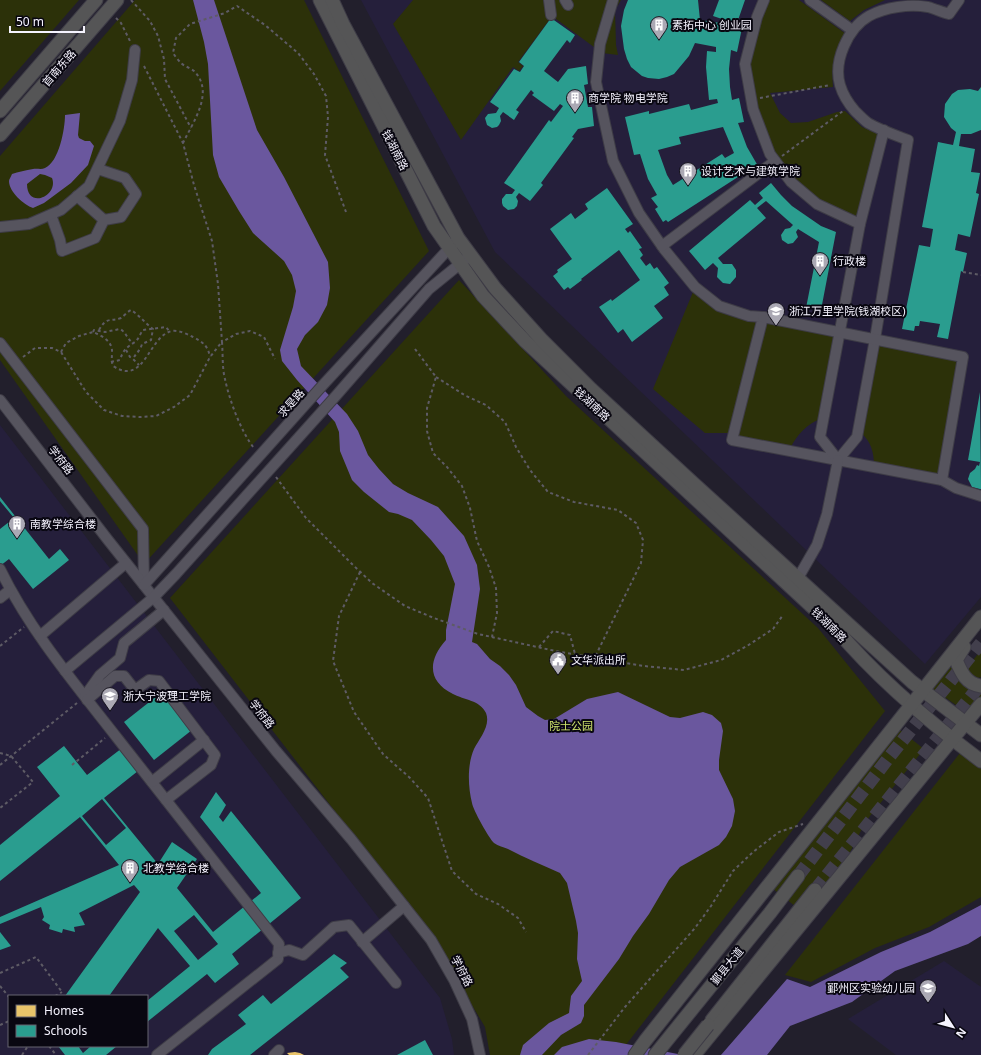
<svg xmlns="http://www.w3.org/2000/svg" width="981" height="1055" font-family="'Noto Sans','Noto Sans SC',sans-serif">
	<style>
		.built { fill: #251f3b; fill-rule: evenodd }
		.green { fill: #2c3109 }
		.water { fill: #6a579e; fill-rule: evenodd }
		.homes { fill: #e9c46a }
		.schools { fill: #2a9d8f; fill-rule: evenodd }
		.lines { fill: none; stroke-linecap: round; stroke-linejoin: round }
		.major-tunnel { stroke: #423f4c; stroke-width: 13; stroke-dasharray: 13 6; stroke-linecap: butt }
		.minor-casing { stroke: #3e3c46; stroke-width: 12 }
		.major-casing { stroke: #3e3c46; stroke-width: 15 }
		.path { stroke: #5e5b65; stroke-width: 2; stroke-dasharray: 3 3; stroke-linecap: butt }
		.minor { stroke: #56545e; stroke-width: 10 }
		.major { stroke: #555556; stroke-width: 13 }
		.major-bridge-casing { stroke: #3e3c46; stroke-width: 15; stroke-linecap: butt }
		.major-bridge { stroke: #555556; stroke-width: 13 }
		.labels { text-anchor: middle; stroke-width: 4; stroke-linejoin: round; paint-order: stroke }
		.poi-label { font-size: 11px; fill: #f5f3fe; stroke: #090711; text-anchor: start }
		.street-label { font-size: 11px; fill: #f5f3fe; stroke: #090711 }
		.park-label { font-size: 11px; fill: #d0e56e; stroke: #090711 }
	</style>
	<rect width="100%" height="100%" fill="#221f2c"/>
	<g class="built">
		<polygon points="361,0 981,0 981,597 925,664 495,252"/>
		<path d="M0,425L440,998L452,1039L454,1055H0ZM9,996H147V1046H9Z"/>
		<polygon points="944,961 981,987 981,1055 896,1055 848,1019"/>
	</g>
	<g class="green">
		<polygon points="0,0 79,0 0,91"/>
		<polygon points="135,0 304,0 429,251 144,564 0,360 0,156"/>
		<polygon points="413,0 621,0 615,10 616,45 618,55 602,53 552,16 518,62 523,66 519,71 513,67 461,140 393,24"/>
		<path d="M767,0H799L846,34C835,51 831,66 833,87L770,93L780,113L791,123L808,122L837,112L845,111L862,127L878,134L858,218L818,203L793,182L773,154L756,109L748,65Z"/>
		<polygon points="821,0 885,0 864,10 850,21"/>
		<polygon points="459,280 566,396 818,628 885,711 618,1055 490,1055 485,1027 430,934 170,598"/>
		<path d="M693,292C717,312 727,318 759,321L731,433H705L653,389Z"/>
		<path d="M764,322L837,333L822,418C807,424 797,434 790,449L738,436Z"/>
		<path d="M881,344L955,359L960,364L940,472L937,476L874,465C874,453 871,441 861,433L877,347Z"/>
		<polygon points="981,650 981,677 978,678 970,673 967,668"/>
		<polygon points="953,664 981,689 981,697 969,714 933,689"/>
		<polygon points="900,730 924,749 866,821 850,852 804,913 773,889"/>
		<polygon points="960,753 981,769 981,897 929,927 875,948 811,982 785,975"/>
	</g>
	<g class="water">
		<path d="M193,0H214L257,130L284,177L328,262L330,288L327,305L318,322L305,335L297,349L301,366L347,414L358,431L368,455L379,469L393,484L408,493L438,507L464,536L477,565L480,589L472,642L477,644L490,659L500,666L509,675L516,685L526,707L538,716L545,720L554,719L587,699L618,692L670,717L680,718L703,712L712,715L721,723L723,731L719,760V770L733,799L735,811L732,826L726,837L719,845L680,867L669,880L649,914L633,936L619,959L584,1005V1016L581,1023L561,1035L542,1055H520L523,1045L549,1023L569,1013L571,996L582,981L577,959L578,933L576,921L567,883L560,873C543,865 525,858 508,849C504,847 498,846 494,843C489,838 473,810 472,803C468,787 467,765 474,749C479,739 491,726 486,713C480,700 464,700 453,694C427,681 428,660 446,640V630L455,584L444,556L431,540L412,520L398,514L389,512L364,492L352,480L340,451L339,432L335,422L297,380L282,361L280,350L293,307L296,291L292,275L284,261L253,233L239,211L219,177L213,155L208,64L204,42Z"/>
		<path d="M80,113L78,135L79,138L85,141H90L94,146L88,165L71,183L44,203L33,208C24,205 9,192 9,181C9,179 11,177 12,174C18,172 26,170 33,169C37,168 41,170 45,168C59,162 65,129 65,115ZM40,174L45,175L52,178C59,196 27,210 27,184Z"/>
		<polygon points="981,905 981,936 968,944 895,971 852,1002 790,1026 767,1055 721,1055 787,979 810,987 881,952 930,932"/>
		<polygon points="589,1039 616,1042 683,1055 554,1055 562,1047"/>
	</g>
	<polygon class="homes" points="295,1052 300,1053 304,1055 289,1055 287,1053"/>
	<g class="schools">
		<path d="M628,0H698L700,20L721,23L722,19L713,16L719,0H745L736,26L742,28L737,52L731,50L729,69L730,87L732,100L739,98L744,122L738,123L747,147L758,166L745,174L738,164L732,168L738,177L668,222L666,220L663,222L655,209L658,207L651,198L657,195L648,179L640,154L634,155L625,117L649,111V114L689,104L691,110L718,103L717,99L709,100L706,67L707,51L716,52V47L695,43L689,56L674,74L667,77L659,79L648,78L642,76L631,67L627,59L624,49L621,26L624,10ZM723,127L734,153L725,158L722,154L673,185L667,175L658,150L681,144L679,137Z"/>
		<polygon points="551,18 575,35 570,43 567,40 544,71 558,82 568,69 586,66 588,84 584,85 588,107 592,107 594,126 578,129 572,137 574,138 541,183 543,185 530,201 519,193 516,197 518,201 517,206 514,209 508,210 503,206 502,203 502,199 506,194 512,194 515,190 504,183 549,120 551,122 563,106 560,104 554,111 532,95 534,93 531,90 516,110 519,112 514,120 503,112 500,116 501,121 499,125 497,127 492,128 487,125 485,118 488,114 496,113 499,108 490,102 514,69 520,72 524,66 519,62"/>
		<polygon points="981,87 981,130 971,134 961,134 959,146 975,149 971,172 980,173 976,193 979,194 970,237 958,234 955,250 967,253 963,272 961,271 948,339 937,337 940,324 920,321 919,326 915,326 914,331 902,329 919,245 930,247 933,229 922,227 938,142 953,145 956,132 951,128 944,117 945,104 952,94 958,90 970,89 978,91"/>
		<polygon points="771,183 781,195 792,206 821,226 836,232 821,310 806,308 819,242 798,229 796,232 798,237 793,243 788,244 782,240 781,235 785,229 790,228 793,225 766,201 757,208 766,218 718,258 723,264 732,264 736,270 736,277 730,284 723,283 717,277 718,268 713,263 705,270 689,251 750,200 755,205 763,198 759,193"/>
		<polygon points="607,188 633,224 625,229 628,233 630,231 642,248 639,249 643,255 640,258 646,266 650,263 654,269 657,267 669,283 664,287 669,295 654,306 663,318 632,342 623,329 618,333 599,307 611,299 612,301 640,280 619,250 581,279 582,280 570,289 568,287 564,290 553,276 558,272 557,270 572,259 550,229 571,213 575,219 588,209 585,204"/>
		<polygon points="980,392 981,489 980,489 972,487 968,479 970,473 975,469 977,465 979,466 980,462 968,460"/>
		<polygon points="0,497 49,559 60,549 69,560 33,589 9,559 0,566 0,529 14,518 0,501"/>
		<polygon points="162,692 192,730 154,760 124,722"/>
		<path d="M126,745L143,767L104,798L158,864L172,842L197,859L177,888L213,932L261,893L200,817L216,792L226,805L219,817L223,822L231,811L301,898L232,954L239,964L215,983L207,974L147,1022V1001L190,966L158,928L109,996H65L140,892L134,885L79,913L85,925L74,927L75,932L63,929L62,933L49,929L50,925L42,920L44,917L41,907L0,924V917L119,865L80,817L0,881V845L60,796L37,767L64,746L87,775ZM102,799L126,828L106,845L82,816ZM194,915L218,944L198,960L174,931Z"/>
		<polygon points="0,932 11,946 0,950"/>
		<polygon points="334,954 347,963 340,968 349,977 250,1055 208,1055 212,1049 246,1024 238,1015 263,995 271,1004"/>
		<polygon points="425,1040 433,1055 397,1055"/>
		<polygon points="58,1046 78,1046 83,1053 91,1046 117,1046 106,1055 65,1055"/>
	</g>
	<g class="lines">
		<g class="major-tunnel">
			<polyline points="798,876 890,756 981,643"/>
			<polyline points="815,890 981,684"/>
		</g>
		<g class="minor-casing">
			<g id="minor">
				<polyline points="549,0 551,15"/>
				<polyline points="565,0 568,5"/>
				<polyline points="613,0 600,44 596,82 613,161 639,213 664,249 695,287 719,306 749,316 763,317 732,440 942,480 956,488 981,496"/>
				<polyline points="764,0 757,17 745,64 753,109 770,154 791,182 817,204 860,224"/>
				<polyline points="810,0 852,30"/>
				<path d="M884,130L860,224L820,437L838,460L857,437L875,339L908,140C895,135 880,130 868,123C864,120 859,115 855,111C848,103 843,95 840,85C833,61 848,28 869,16C886,7 909,4 928,7C935,9 942,12 949,14L959,0"/>
				<polyline points="77,196 104,220"/>
				<polyline points="51,215 60,240 62,251 95,238 104,220 121,217 136,194 125,178 98,169"/>
				<polyline points="0,227 29,224 61,210 89,186 120,121 132,80 135,50"/>
				<polyline points="662,246 775,161"/>
				<polyline points="763,317 963,357 942,480"/>
				<polyline points="0,343 143,529 144,585"/>
				<polyline points="0,400 108,540 276,751 351,839 431,940 454,980 472,1019 480,1055"/>
				<path d="M0,569C30,631 76,685 118,739C172,807 225,876 279,944L278,959L157,1055"/>
				<polyline points="798,578 817,545 827,514 838,460"/>
				<polyline points="144,585 322,386 454,243"/>
				<polyline points="0,598 10,590"/>
				<polyline points="40,636 126,563"/>
				<polyline points="65,671 154,597 176,574 334,398 429,289 466,259"/>
				<polyline points="85,696 100,675 120,658 124,643 164,610"/>
				<polyline points="87,700 115,676 124,676 135,690 149,680 159,681 215,755 211,765 166,800"/>
				<polyline points="152,782 204,740"/>
				<polyline points="362,942 404,906"/>
				<polyline points="278,953 289,950 303,955 334,927 349,925 396,983"/>
				<polyline points="274,1055 279,1050"/>
			</g>
		</g>
		<g class="major-casing">
			<g id="major">
				<path d="M320,0L434,226L483,296L525,341L836,629C878,679 929,722 981,761"/>
				<polyline points="332,0 343,24 458,238 495,288 541,339 591,389 693,483 912,682 981,735"/>
				<polyline points="0,111 96,0"/>
				<polyline points="0,135 117,0"/>
				<path d="M964,647L956,660C961,672 966,684 981,686"/>
				<polyline points="712,1020 815,890"/>
				<polyline points="635,1055 645,1041 981,617"/>
				<polyline points="655,1055 770,913 798,876"/>
				<polyline points="694,1055 981,704"/>
			</g>
		</g>
		<g class="path">
			<polyline points="131,0 150,21 158,36 164,59 165,79 191,128"/>
			<polyline points="116,18 121,23 131,43"/>
			<polyline points="144,66 183,143 194,185 212,241 218,284 222,342 236,334 250,331 264,337 275,359"/>
			<polyline points="760,98 830,85"/>
			<path d="M183,143C193,122 215,92 194,71C190,68 184,66 181,63C178,60 175,56 173,53L176,38L190,24L225,13L237,6L265,25L298,53L314,74L326,96L328,117L325,155L346,212"/>
			<polyline points="782,156 843,111"/>
			<polyline points="963,272 981,275"/>
			<path d="M99,330C107,316 110,322 121,318C124,316 127,312 131,310C139,315 145,323 153,329L151,340L142,344C140,351 136,353 133,359"/>
			<path d="M93,332L94,330L105,332L120,329C126,332 127,339 133,343"/>
			<path d="M222,342C223,354 222,368 225,379C229,399 241,432 254,448"/>
			<polyline points="415,349 436,377 427,408 427,431 433,453 447,467 462,486 470,508 477,541 489,567 496,588 497,613 492,637"/>
			<polyline points="126,350 130,357 133,359 139,365"/>
			<path d="M61,352L66,343L79,336L93,332C102,336 113,341 112,353C112,358 111,361 113,366C145,387 148,336 172,331C179,330 187,334 193,337C203,342 208,346 210,357"/>
			<polyline points="23,357 35,348 52,348 61,352 86,392 104,410 122,416 140,417 156,416 174,407 190,395 210,357 221,343"/>
			<path d="M111,362L120,360C123,350 127,347 135,342C138,340 140,334 143,330L166,327L170,332"/>
			<polyline points="436,377 466,396 486,405 505,422 516,447 530,470 548,492 574,502 618,510 636,523 643,540 641,563 595,657"/>
			<polyline points="276,477 306,518 353,565 372,583 405,606 434,618 478,634 560,652 644,666 684,670 721,660 747,646 773,629 783,615"/>
			<polyline points="360,572 339,616 333,661 354,712 383,754 410,778 428,798 452,871 476,894 498,904 518,918 526,932"/>
			<polyline points="0,646 24,627"/>
			<polyline points="539,647 553,631 570,635 575,654"/>
			<polyline points="0,753 11,756 33,782 0,808"/>
			<polyline points="0,765 77,703"/>
			<polyline points="72,765 105,738"/>
			<polyline points="0,973 36,957 62,992"/>
			<polyline points="0,986 9,997"/>
			<polyline points="55,996 62,992"/>
			<polyline points="0,1025 9,1021"/>
			<polyline points="49,1046 56,1055"/>
			<polyline points="22,1055 28,1046"/>
			<polyline points="588,1055 625,1007 695,928 711,906 733,871 753,852 779,832 803,824"/>
		</g>
		<use href="#minor" class="minor"/>
		<use href="#major" class="major"/>
		<g class="major-bridge-casing">
			<polyline id="major-bridge" points="684,1055 708,1025"/>
		</g>
		<use href="#major-bridge" class="major-bridge"/>
	</g>
	<defs>
		<g id="building-pin" transform="scale(0.9)"><path d="M0 17L-7.5 6A9.5 9.5 0 1 1 7.5 6Z" fill="#aba9b4" stroke="#090711"/><path d="M-4-6H4V6H1V3H-1V6H-4ZM-2.5-4.3h1.7v1.8h-1.7ZM.8-4.3h1.7v1.8H.8ZM-2.5-1h1.7V.8h-1.7ZM.8-1h1.7V.8H.8Z" fill="#fff"/></g>
		<g id="university-pin" transform="scale(0.9)"><path d="M0 17L-7.5 6A9.5 9.5 0 1 1 7.5 6Z" fill="#aba9b4" stroke="#090711"/><path d="M0-5L7-2L0 1L-7-2ZM-4 1L0 2.5L4 1V4Q0 6-4 4Z" fill="#fff"/></g>
		<g id="civic-pin" transform="scale(0.9)"><path d="M0 17L-7.5 6A9.5 9.5 0 1 1 7.5 6Z" fill="#aba9b4" stroke="#090711"/><path d="M-.6-6.5H3V-4.5H.6V-3L4-1V1h2V6H-6V1h2V-1L-.6-3ZM-1.2 2.5V6h2.4V2.5Z" fill="#fff"/></g>
		<g id="school-pin" transform="scale(0.9)"><path d="M0 17L-7.5 6A9.5 9.5 0 1 1 7.5 6Z" fill="#aba9b4" stroke="#090711"/><path d="M0-5L7-2L0 1L-7-2ZM-4 1L0 2.5L4 1V4Q0 6-4 4Z" fill="#fff"/></g>
	</defs>
	<g fill-rule="evenodd">
		<use href="#building-pin" x="659" y="25"/>
		<use href="#building-pin" x="575" y="98"/>
		<use href="#building-pin" x="688" y="171"/>
		<use href="#building-pin" x="820" y="261"/>
		<use href="#university-pin" x="776" y="311"/>
		<use href="#building-pin" x="17" y="524"/>
		<use href="#civic-pin" x="558" y="660"/>
		<use href="#university-pin" x="110" y="696"/>
		<use href="#building-pin" x="130" y="868"/>
		<use href="#school-pin" x="928" y="988"/>
	</g>
	<g class="labels">
		<g class="poi-label">
			<text x="672" y="29">素拓中心 创业园</text>
			<text x="588" y="102">商学院 物电学院</text>
			<text x="701" y="175">设计艺术与建筑学院</text>
			<text x="833" y="265">行政楼</text>
			<text x="789" y="315">浙江万里学院(钱湖校区)</text>
			<text x="30" y="528">南教学综合楼</text>
			<text x="571" y="664">文华派出所</text>
			<text x="123" y="700">浙大宁波理工学院</text>
			<text x="143" y="872">北教学综合楼</text>
			<text x="915" y="992" text-anchor="end">鄞州区实验幼儿园</text>
		</g>
		<g class="street-label">
			<text transform="translate(59 68) rotate(-49)" y="4">首南东路</text>
			<text transform="translate(395 150) rotate(63)" y="4">钱湖南路</text>
			<text transform="translate(291 403) rotate(-48)" y="4">求是路</text>
			<text transform="translate(592 404) rotate(43)" y="4">钱湖南路</text>
			<text transform="translate(61 460) rotate(52)" y="4">学府路</text>
			<text transform="translate(829 625) rotate(45)" y="4">钱湖南路</text>
			<text transform="translate(262 714) rotate(52)" y="4">学府路</text>
			<text transform="translate(727 966) rotate(-51)" y="4">鄞县大道</text>
			<text transform="translate(462 971) rotate(62)" y="4">学府路</text>
		</g>
		<g class="park-label">
			<text x="571" y="730">院士公园</text>
		</g>
	</g>
	<rect x="8" y="995" width="140" height="52" fill="#090711" stroke="#676570"/>
	<rect x="16" y="1005" width="20" height="12" fill="#e9c46a" stroke="#676570"/>
	<text x="44" y="1015" font-size="12" fill="#f5f3fe">Homes</text>
	<rect x="16" y="1025" width="20" height="12" fill="#2a9d8f" stroke="#676570"/>
	<text x="44" y="1035" font-size="12" fill="#f5f3fe">Schools</text>
	<g transform="translate(953 1027) rotate(126)" stroke="#090711" stroke-width="3" paint-order="stroke">
	<path d="M0-3L7 15L0 10L-7 15Z" fill="#f5f3fe"/>
	<text y="-6" font-size="11" font-weight="bold" text-anchor="middle" fill="#f5f3fe">N</text>
	</g>
	<path d="M10 26v6h74v-6" fill="none" stroke="#f5f3fe" stroke-width="2"/>
	<text x="16" y="26" font-size="12" fill="#f5f3fe" stroke="#090711" stroke-width="3" paint-order="stroke">50 m</text>
</svg>
